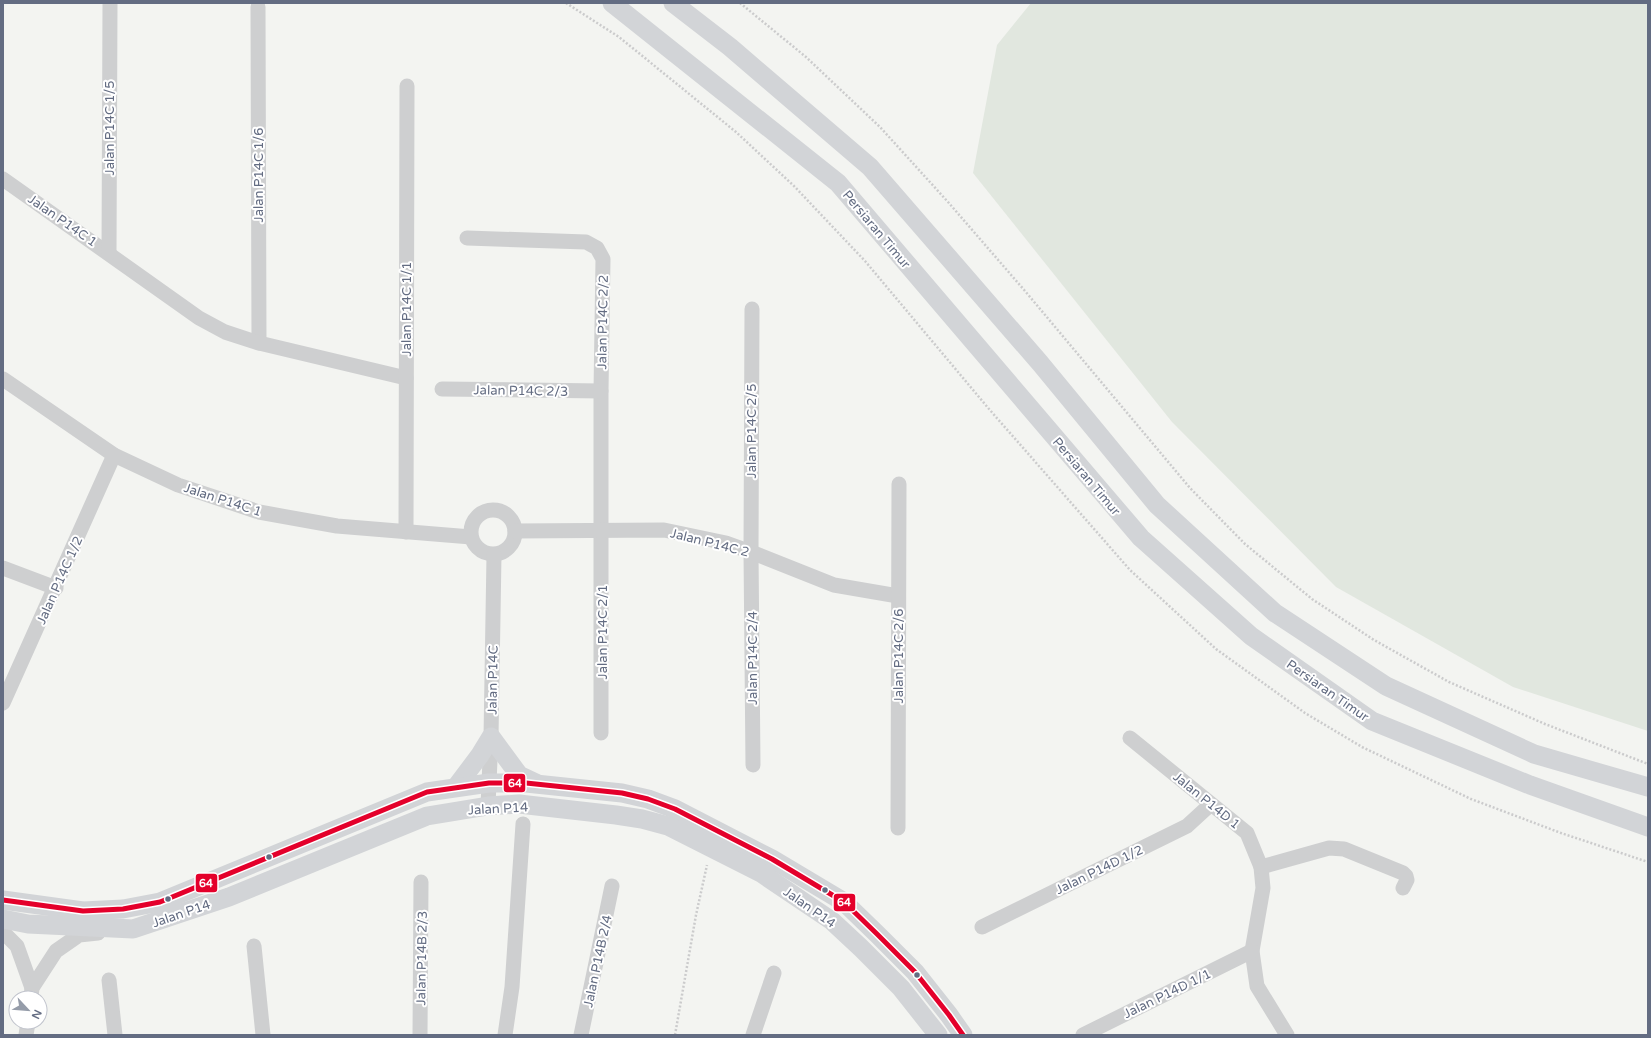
<svg xmlns="http://www.w3.org/2000/svg" width="1651" height="1038" font-family="'Varela Round',sans-serif">
	<style>
		.green { fill: #e1e7df }
		.lines { fill: none; stroke-linecap: round; stroke-linejoin: round }
		.path { stroke: #cbcbcc; stroke-width: 2.5; stroke-dasharray: 2 2; stroke-linecap: butt }
		.minor { stroke: #cecfd0; stroke-width: 15 }
		.major { stroke: #d2d4d7; stroke-width: 19 }
		.bus-1-casing { stroke: #fff; stroke-width: 8 }
		.bus-1 { stroke: #e4002b; stroke-width: 5 }
		.bus-dot { fill: #636c82; stroke: #fff; stroke-width: 1.5 }
		.labels { text-anchor: middle; stroke-width: 4; stroke-linejoin: round; paint-order: stroke }
		.street-label { font-size: 13px; fill: #636c82; stroke: #fff }
		.line-badge { stroke: #fff; stroke-width: 1.5 }
		.badge-label { font-size: 11px; text-anchor: middle; font-weight: bold; fill: #fff }
	</style>
	<rect width="100%" height="100%" fill="#f3f4f1"/>
	<polygon class="green" points="1031,3 1648,3 1648,731 1513,687 1336,587 1172,422 973,173 997,45"/>
	<g class="lines">
		<g class="path">
			<polyline points="566,3 619,37 736,132 794,186 865,261 989,409 1130,570 1216,649 1305,713 1362,747 1471,799 1561,833 1648,862"/>
			<polyline points="740,3 806,57 880,127 948,202 1025,291 1190,488 1245,544 1312,599 1374,640 1449,682 1545,724 1648,764"/>
			<polyline points="675,1035 696,915 707,865"/>
		</g>
		<g class="minor">
			<polyline points="258,7 259,343"/>
			<polyline points="3,179 199,318 225,332 259,343 406,378"/>
			<polyline points="467,238 586,242 597,248 603,259 601,391 601,733"/>
			<polyline points="109,253 110,3"/>
			<polyline points="752,309 751,552 753,765"/>
			<polyline points="3,379 114,455 178,485 259,512 337,526 471,537"/>
			<polyline points="442,389 601,391"/>
			<circle cx="493" cy="532" r="22"/>
			<polyline points="515,531 664,530 726,543 751,552 834,585 898,596"/>
			<polyline points="406,532 407,86"/>
			<polyline points="3,568 56,588"/>
			<polyline points="3,703 114,455"/>
			<polyline points="1130,738 1247,833 1261,867 1263,888 1252,951 1257,986 1287,1035"/>
			<polyline points="488,806 491,737 494,555"/>
			<polyline points="898,828 899,484"/>
			<polyline points="1261,867 1329,848 1344,849 1403,873 1406,876 1407,880 1403,888"/>
			<polyline points="982,927 1187,826 1211,804"/>
			<polyline points="3,932 17,946 32,988"/>
			<polyline points="254,946 263,1035"/>
			<polyline points="109,980 115,1035"/>
			<polyline points="31,998 32,988 56,951 79,935 98,933"/>
			<polyline points="26,1035 28,1022"/>
			<polyline points="420,1035 421,882"/>
			<polyline points="505,1035 512,987 523,824"/>
			<polyline points="581,1035 612,886"/>
			<polyline points="753,1035 774,973"/>
			<polyline points="1083,1035 1252,951"/>
		</g>
		<g class="major">
			<polyline points="612,3 838,183 1141,538 1251,636 1372,721 1530,785 1648,827"/>
			<polyline points="673,3 730,47 870,167 1040,363 1157,505 1275,613 1386,686 1534,754 1648,787"/>
			<polyline points="456,787 480,755 491,737 519,775 536,783"/>
			<polyline points="3,900 83,911 123,909 160,902 427,792 489,783 526,783 622,793 648,799 675,809 772,859 844,902 877,934 915,972 949,1015 963,1035"/>
			<polyline points="3,919 28,924 133,929 229,897 427,816 488,806 519,804 616,815 642,819 668,826 761,873 832,921 861,948 901,988 938,1035"/>
		</g>
		<g class="bus-1-casing">
			<polyline id="bus-1" points="3,900 83,911 123,909 160,902 427,792 489,783 526,783 622,793 648,799 675,809 772,859 844,902 877,934 915,972 949,1015 963,1035"/>
		</g>
		<use href="#bus-1" class="bus-1"/>
	</g>
	<g class="bus-dot">
		<circle cx="269" cy="857" r="3.5"/>
		<circle cx="825" cy="890" r="3.5"/>
		<circle cx="168" cy="899" r="3.5"/>
		<circle cx="917" cy="975" r="3.5"/>
	</g>
	<g class="labels">
		<g class="street-label">
			<text transform="translate(109 128) rotate(-90)" y="5">Jalan P14C 1/5</text>
			<text transform="translate(258 175) rotate(-90)" y="5">Jalan P14C 1/6</text>
			<text transform="translate(63 220) rotate(35)" y="5">Jalan P14C 1</text>
			<text transform="translate(877 229) rotate(50)" y="5">Persiaran Timur</text>
			<text transform="translate(406 309) rotate(-90)" y="5">Jalan P14C 1/1</text>
			<text transform="translate(602 322) rotate(-89)" y="5">Jalan P14C 2/2</text>
			<text transform="translate(521 390) rotate(1)" y="5">Jalan P14C 2/3</text>
			<text transform="translate(751 431) rotate(-90)" y="5">Jalan P14C 2/5</text>
			<text transform="translate(1087 476) rotate(50)" y="5">Persiaran Timur</text>
			<text transform="translate(223 499) rotate(18)" y="5">Jalan P14C 1</text>
			<text transform="translate(710 542) rotate(14)" y="5">Jalan P14C 2</text>
			<text transform="translate(59 580) rotate(-66)" y="5">Jalan P14C 1/2</text>
			<text transform="translate(602 632) rotate(-90)" y="5">Jalan P14C 2/1</text>
			<text transform="translate(898 656) rotate(-90)" y="5">Jalan P14C 2/6</text>
			<text transform="translate(752 658) rotate(-90)" y="5">Jalan P14C 2/4</text>
			<text transform="translate(492 680) rotate(-89)" y="5">Jalan P14C</text>
			<text transform="translate(1328 690) rotate(35)" y="5">Persiaran Timur</text>
			<text transform="translate(1207 800) rotate(39)" y="5">Jalan P14D 1</text>
			<text transform="translate(498 808) rotate(-3)" y="5">Jalan P14</text>
			<text transform="translate(1099 869) rotate(-26)" y="5">Jalan P14D 1/2</text>
			<text transform="translate(810 907) rotate(35)" y="5">Jalan P14</text>
			<text transform="translate(181 913) rotate(-19)" y="5">Jalan P14</text>
			<text transform="translate(421 958) rotate(-89)" y="5">Jalan P14B 2/3</text>
			<text transform="translate(597 961) rotate(-78)" y="5">Jalan P14B 2/4</text>
			<text transform="translate(1167 993) rotate(-26)" y="5">Jalan P14D 1/1</text>
		</g>
	</g>
	<g class="line-badge">
		<rect x="503" y="773" width="23" height="20" rx="4" fill="#e4002b"/>
		<rect x="195" y="873" width="23" height="20" rx="4" fill="#e4002b"/>
		<rect x="833" y="893" width="23" height="19" rx="4" fill="#e4002b"/>
	</g>
	<g class="badge-label">
		<text x="515" y="787">64</text>
		<text x="206" y="887">64</text>
		<text x="844" y="906">64</text>
	</g>
	<rect width="1651" height="1038" fill="none" stroke="#636c82" stroke-width="8"/>
	<g transform="translate(28 1010) rotate(116)"><circle r="19" fill="#ffffff" stroke="#c1c4cd"/>
	<path d="M0-3L7 15L0 10L-7 15Z" fill="#959ca9"/>
	<text y="-6" font-size="11" font-weight="bold" text-anchor="middle" fill="#636c82">N</text>
	</g>
</svg>
